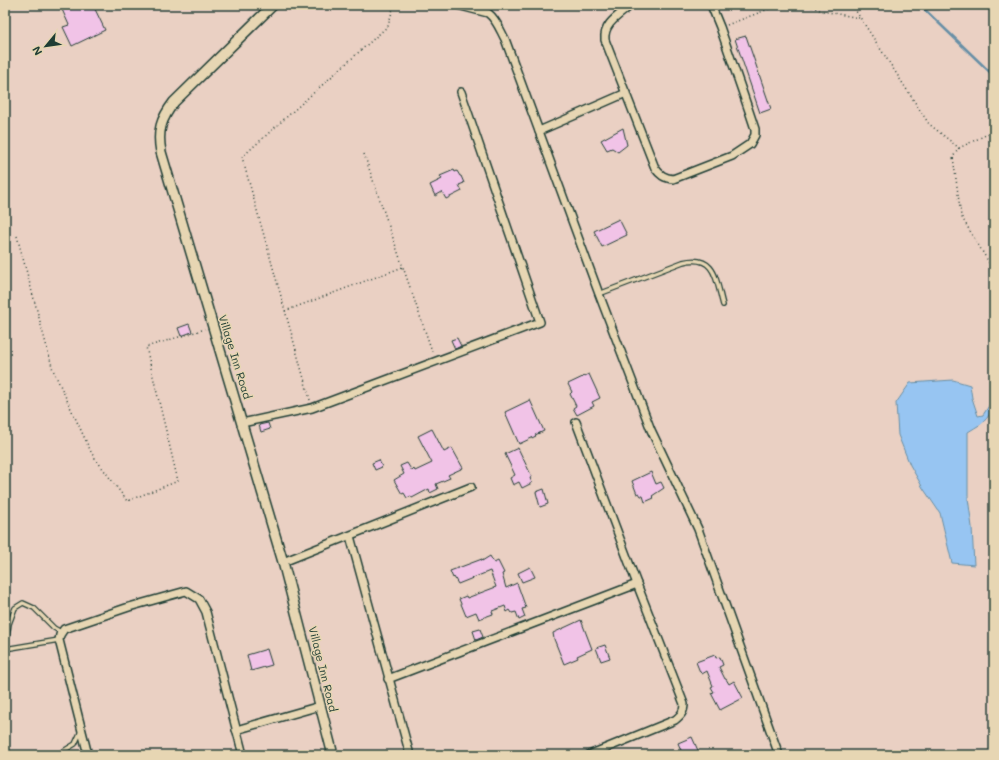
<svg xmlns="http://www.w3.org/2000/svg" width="999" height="760" font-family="Mali,sans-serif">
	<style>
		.water { fill: #97c5f2; stroke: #678fa6 }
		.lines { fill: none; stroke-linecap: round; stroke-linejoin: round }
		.stream { stroke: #678fa6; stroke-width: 2.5 }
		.building { fill: #f1c3e7; stroke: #1f3d34 }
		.service-casing { stroke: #1f3d34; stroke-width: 6 }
		.minor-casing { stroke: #1f3d34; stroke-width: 10 }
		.tertiary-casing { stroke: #1f3d34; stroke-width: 12 }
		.path { stroke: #1f3d34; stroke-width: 1.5; stroke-dasharray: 1 3; stroke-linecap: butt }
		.service { stroke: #e7d6b3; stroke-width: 3.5 }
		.minor { stroke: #e7d6b3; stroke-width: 7 }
		.tertiary { stroke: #e7d6b3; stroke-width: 9 }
		.labels { text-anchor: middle; stroke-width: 3; stroke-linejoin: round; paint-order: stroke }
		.street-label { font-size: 11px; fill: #1f3d34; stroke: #e7d6b3 }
	</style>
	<rect width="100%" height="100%" fill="#ead0c3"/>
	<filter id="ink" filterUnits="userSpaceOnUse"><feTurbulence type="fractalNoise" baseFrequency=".025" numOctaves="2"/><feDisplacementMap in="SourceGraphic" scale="8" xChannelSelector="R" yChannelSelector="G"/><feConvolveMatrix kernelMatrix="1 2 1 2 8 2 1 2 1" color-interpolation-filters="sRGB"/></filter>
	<g filter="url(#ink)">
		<path class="water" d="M994,375C994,394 998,410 981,424C977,427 972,429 968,432V498L972,527L974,565L952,563L940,513L923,488L910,465L898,435L896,403L910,383L953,380L970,385L972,398L978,416L983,415L992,401Z"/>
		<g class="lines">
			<polyline class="stream" points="920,5 994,76"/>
		</g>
		<g class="building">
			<polygon points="60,5 93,5 105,30 72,46 63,27 69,25"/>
			<polygon points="746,36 771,109 760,113 735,39"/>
			<polygon points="623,128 627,145 618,152 612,148 607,150 601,140"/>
			<polygon points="454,170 455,172 457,171 460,176 461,176 464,183 459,185 462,191 446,199 442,192 435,196 430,185 442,179 440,176"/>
			<polygon points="619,219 627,235 602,247 594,231"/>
			<polygon points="189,324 192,332 181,336 178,328"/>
			<polygon points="457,338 461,346 455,349 451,340"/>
			<polygon points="589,374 600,398 592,402 594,406 577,415 573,408 576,406 570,394 572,392 568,384"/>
			<polygon points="530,400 544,431 535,435 536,436 519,444 505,412"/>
			<polygon points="268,423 270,429 261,432 259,425"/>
			<polygon points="432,429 444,452 452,448 463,468 448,475 450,478 436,484 438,489 430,493 429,489 412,498 411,496 407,498 404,493 402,494 394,480 404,474 400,466 407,463 412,471 414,469 415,471 432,463 418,436"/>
			<polygon points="518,448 532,477 530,478 532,483 522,488 519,482 513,485 510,478 515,475 505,454"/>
			<polygon points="379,460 382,467 375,470 372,463"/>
			<polygon points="651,472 656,484 661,482 664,488 652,496 654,498 645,502 643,496 641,496 639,493 637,494 632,481"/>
			<polygon points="544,489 548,504 540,507 536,492"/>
			<polygon points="490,556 494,563 498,561 504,573 502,574 506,588 517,583 526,608 522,609 525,617 519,620 516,612 512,613 510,610 507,612 505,606 492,611 493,614 479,619 476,612 466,616 459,599 466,596 467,598 496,587 490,571 458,584 454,577 453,578 450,571 482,559 482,561"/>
			<polygon points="530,567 535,577 522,582 518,573"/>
			<polygon points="581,620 592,649 577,656 578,658 564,664 554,639 553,633"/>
			<polygon points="480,629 483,637 476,640 473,631"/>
			<polygon points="605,645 610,658 601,661 596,648"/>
			<polygon points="267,649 272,665 251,671 247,655"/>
			<polygon points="715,655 716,658 720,657 723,665 719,667 725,679 726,679 729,684 734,681 743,698 720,710 711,693 714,692 711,687 713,686 707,671 702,674 700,672 696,662"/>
			<polygon points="692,737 700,755 683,755 678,743"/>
		</g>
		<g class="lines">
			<g class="service-casing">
				<g id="service">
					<path d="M599,294L683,262C716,254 716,280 723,305"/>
					<polyline points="5,649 9,624 15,608 23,603 34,608 54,628 61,632"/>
					<polyline points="5,649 59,640"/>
					<polyline points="57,755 75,744 81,731"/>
				</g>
			</g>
			<g class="minor-casing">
				<g id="minor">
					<path d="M457,5L488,13C497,20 500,30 505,39L599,294L651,430L698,529L779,755"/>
					<path d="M631,5C620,15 603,23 605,40L655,168C660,175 664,178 673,179L732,156L750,144L755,135V129L749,111L720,27L711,5"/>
					<polyline points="539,131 626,93"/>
					<path d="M576,422L637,584L684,704C684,712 681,715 675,720L589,755"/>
					<polyline points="242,423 312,408 540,322 461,92"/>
					<polyline points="350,536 410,755"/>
					<polyline points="283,562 471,487"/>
					<polyline points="388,679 637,584"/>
					<polyline points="236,730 320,706"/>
					<polyline points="88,755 59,640 60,635 64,629 129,607 186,591 199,599 206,612 243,755"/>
				</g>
			</g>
			<g class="tertiary-casing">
				<path id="tertiary" d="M273,5L174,102C161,119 157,131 161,152L283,562L333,755"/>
			</g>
			<g class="path">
				<polyline points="808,5 822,11 859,18"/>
				<polyline points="852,5 929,124 959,148 994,131"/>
				<polyline points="727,25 779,5"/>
				<polyline points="959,148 953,157 961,216 994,271"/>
				<polyline points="364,154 433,354"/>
				<polyline points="17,236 53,370 92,454 127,501 178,481 146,347 205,329"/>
				<polyline points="285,311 403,267"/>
				<polyline points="310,400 242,157 388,26 394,5"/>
			</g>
			<use href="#service" class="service"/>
			<use href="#minor" class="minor"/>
			<use href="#tertiary" class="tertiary"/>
		</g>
	</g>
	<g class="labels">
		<g class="street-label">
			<text transform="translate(235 357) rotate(73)" y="4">Village Inn Road</text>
			<text transform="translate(323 669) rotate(76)" y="4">Village Inn Road</text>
		</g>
	</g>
	<rect width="999" height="760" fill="none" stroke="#e7d6b3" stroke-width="20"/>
	<rect x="10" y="10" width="979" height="740" fill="none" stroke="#1f3d34" stroke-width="1.5" filter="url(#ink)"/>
	<g transform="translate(46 46) rotate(241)" stroke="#e7d6b3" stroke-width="3" paint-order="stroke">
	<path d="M0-3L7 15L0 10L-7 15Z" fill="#1f3d34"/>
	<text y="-6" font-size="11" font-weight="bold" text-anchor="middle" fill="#1f3d34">N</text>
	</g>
</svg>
